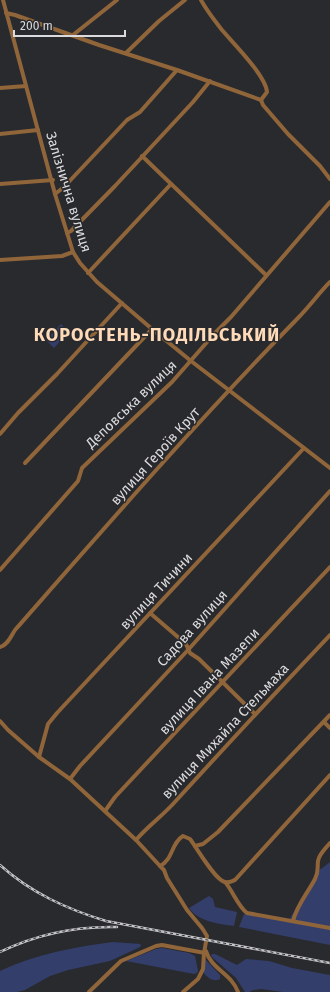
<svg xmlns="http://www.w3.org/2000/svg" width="330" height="992" font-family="'Fira Sans',sans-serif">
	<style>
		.green { fill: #343e6b }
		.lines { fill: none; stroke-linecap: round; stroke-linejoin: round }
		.minor { stroke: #90653a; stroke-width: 4 }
		.rail-casing { stroke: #c5c5c8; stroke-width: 2.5 }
		.rail { stroke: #292a2e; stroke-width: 1; stroke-dasharray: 3; stroke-linecap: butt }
		.labels { text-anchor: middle; stroke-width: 3; stroke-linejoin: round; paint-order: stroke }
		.street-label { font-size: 14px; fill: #dbdbde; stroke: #292a2e }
		.district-label { font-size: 18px; font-weight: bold; letter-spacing: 1px; fill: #fedab8; stroke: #292a2e }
	</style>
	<rect width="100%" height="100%" fill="#292a2e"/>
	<g class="green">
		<polygon points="61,324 69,331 54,348 46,340"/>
		<polygon points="330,862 330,945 239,927 244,914 288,922 307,889 313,881 320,869 321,869"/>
		<path d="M209,896L213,899L215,907L237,912L234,926C219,924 199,922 189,908Z"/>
		<path d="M113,942L140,944L141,945L140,947L110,961L68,970L50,976L25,990L17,992H0V971C36,954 74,947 113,942Z"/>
		<polygon points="162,948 189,953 195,956 198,971 197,973 194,974 126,961 156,949"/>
		<polygon points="212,954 215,954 237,965 246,959 269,961 292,968 330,975 330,992 283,992 261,989 253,990 249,992 245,992 236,978 213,958 211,956"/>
		<path d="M205,959L220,975V979C213,983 207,977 203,972Z"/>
	</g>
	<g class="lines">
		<g class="minor">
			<polyline points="3,0 55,194 73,252 80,263 97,282 152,329 191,361 330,468"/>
			<path d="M201,0C207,11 215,21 222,30C234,44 266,76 267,92L261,100"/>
			<polyline points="6,13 15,15 99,45 177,70 261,100 263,105 288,134 320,166 330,179"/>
			<polyline points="73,35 117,0"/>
			<polyline points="126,53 159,21 185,0"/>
			<polyline points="0,88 26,86"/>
			<polyline points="0,134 38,130"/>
			<polyline points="142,156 266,275"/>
			<polyline points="0,184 53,180"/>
			<polyline points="55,194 64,187 127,120 140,112 177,70"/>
			<polyline points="67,233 71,231 115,186 193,102 210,81"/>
			<polyline points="0,260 62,256 73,252"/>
			<polyline points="88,273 171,184"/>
			<polyline points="0,434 18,413 57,374 122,303"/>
			<polyline points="25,463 152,329"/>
			<polyline points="0,570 78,481 82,468 172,382 215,333 231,317 330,202"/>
			<polyline points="150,613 186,644 190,653 199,659 255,714"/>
			<path d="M0,647C8,645 11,636 15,630C108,524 200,418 298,318C309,307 319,293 330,282"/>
			<path d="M0,721L8,730L39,757L70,779L136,840L160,866C173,860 171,843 183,836L190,839C197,848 215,880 225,882C229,883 232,881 235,880L330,775"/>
			<polyline points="324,722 330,728"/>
			<polyline points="39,757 48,724 57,713 304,448"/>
			<polyline points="70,779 80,766 188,650 330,491"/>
			<polyline points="105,811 115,797 330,567"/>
			<path d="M136,840C147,827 161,817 173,804C225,747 277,691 330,635"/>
			<polyline points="195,846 203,844 218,832 330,715"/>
			<polyline points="160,866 164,870 167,878 187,910 202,928 207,936 204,953 203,969 198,979 183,992"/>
			<path d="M225,882C233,891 237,905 247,913L330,928"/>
			<path d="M293,921C297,905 307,894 315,879C319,870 317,870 318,861C319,854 326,848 330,843"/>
			<path d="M206,951C211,969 232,974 238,992"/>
			<polyline points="89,992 121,961 156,946 162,945 205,953"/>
		</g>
		<g class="rail-casing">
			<g id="rail">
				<path d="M0,865C31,893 67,909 106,921L330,963"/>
				<path d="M0,952C37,934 76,926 117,927"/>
			</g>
		</g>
		<use href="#rail" class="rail"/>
	</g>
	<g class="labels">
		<g class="street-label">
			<text transform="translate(69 192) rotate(73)" y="5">Залізнична вулиця</text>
			<text transform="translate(131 404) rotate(-44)" y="5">Деповська вулиця</text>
			<text transform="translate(155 456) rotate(-48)" y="5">вулиця Героїв Крут</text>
			<text transform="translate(156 591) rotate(-47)" y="5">вулиця Тичини</text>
			<text transform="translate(192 628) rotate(-48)" y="5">Садова вулиця</text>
			<text transform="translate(209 681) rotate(-47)" y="5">вулиця Івана Мазепи</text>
			<text transform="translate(225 731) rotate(-47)" y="5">вулиця Михайла Стельмаха</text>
		</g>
		<g class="district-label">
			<text x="157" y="341">КОРОСТЕНЬ-ПОДІЛЬСЬКИЙ</text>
		</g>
	</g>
	<path d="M14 30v6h111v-6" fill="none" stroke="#dbdbde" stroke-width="2"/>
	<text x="20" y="30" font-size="12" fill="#dbdbde" stroke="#292a2e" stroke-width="3" paint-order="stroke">200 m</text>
</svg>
